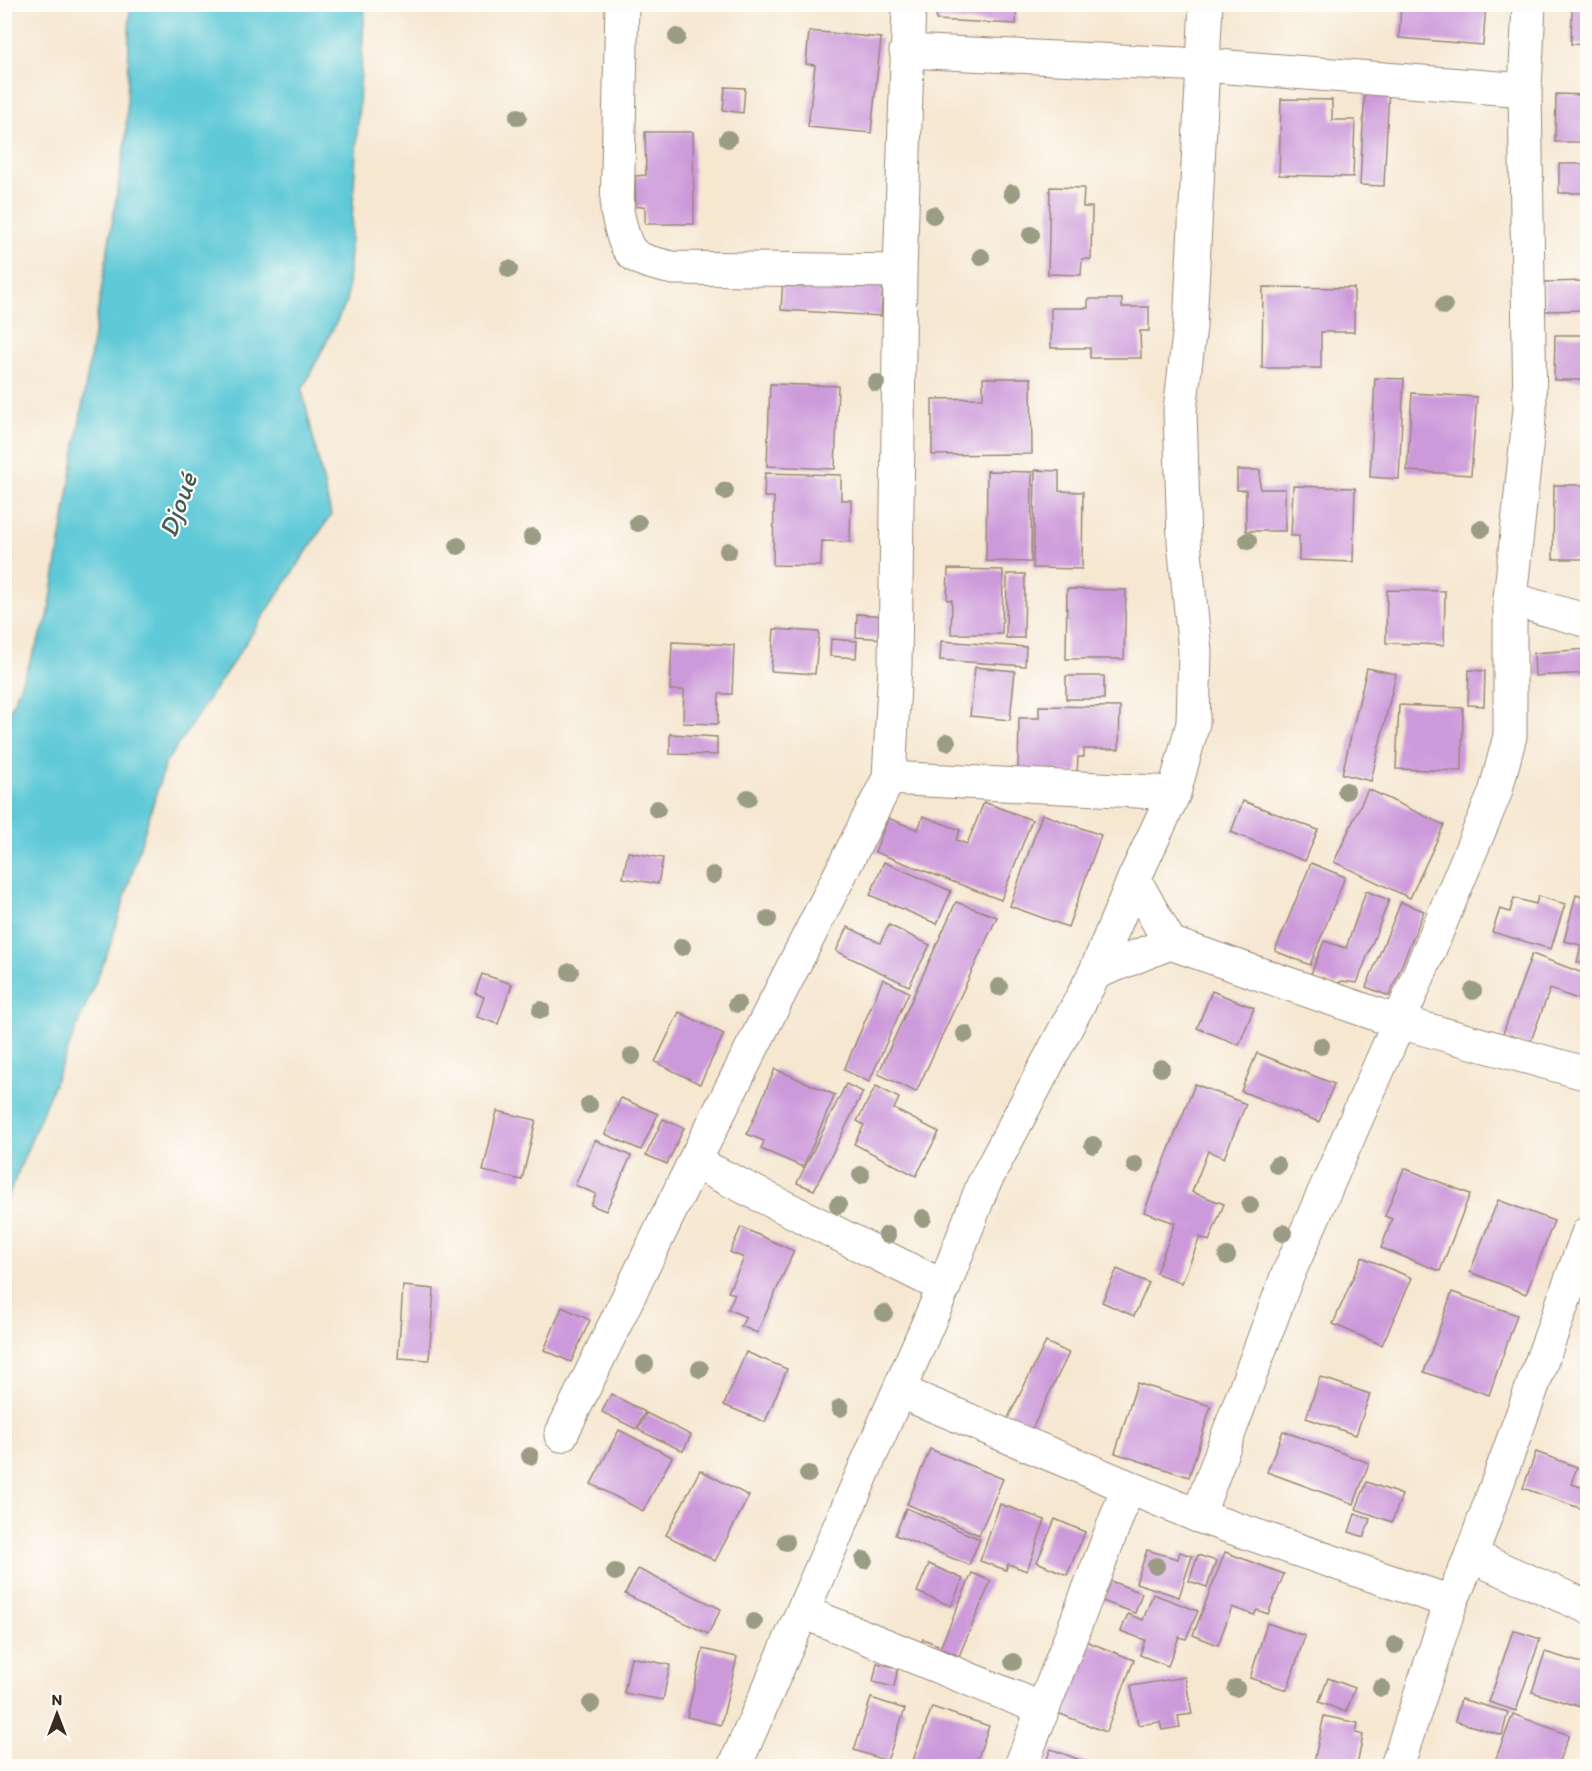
<svg xmlns="http://www.w3.org/2000/svg" width="1592" height="1771" font-family="Itim,sans-serif">
	<style>
		.water { fill: #5ec9d7; stroke: #4c7a7a; stroke-width: 1.5 }
		.building { fill: #cc99da }
		.lines { fill: none; stroke-linecap: round; stroke-linejoin: round }
		.minor-casing { stroke: #988878; stroke-width: 35 }
		.minor { stroke: #fff; stroke-width: 33 }
		.tree { fill: #9b9c84 }
		.labels { text-anchor: middle; stroke-width: 4.5; stroke-linejoin: round; paint-order: stroke }
		.water-label { font-size: 27px; font-style: italic; fill: #465a56; stroke: #fdfcf7 }
	</style>
	<rect width="100%" height="100%" fill="#fdfcf7"/>
	<filter id="ink" filterUnits="userSpaceOnUse"><feTurbulence type="fractalNoise" baseFrequency=".0167" numOctaves="2"/><feDisplacementMap in="SourceGraphic" scale="12" xChannelSelector="R" yChannelSelector="G"/><feConvolveMatrix kernelMatrix="1 2 1 2 8 2 1 2 1" color-interpolation-filters="sRGB"/></filter>
	<filter id="wash" filterUnits="userSpaceOnUse"><feTurbulence type="fractalNoise" baseFrequency=".008" numOctaves="4" result="noise"/><feDisplacementMap in="SourceGraphic" scale="24" xChannelSelector="R" yChannelSelector="G"/><feGaussianBlur stdDeviation="1.35" result="paint"/><feColorMatrix in="noise" values="0 0 0 0 0 0 0 0 0 0 0 0 0 0 0 0 0 1.4 0 .05"/><feComposite in="paint" operator="in"/></filter>
	<g filter="url(#wash)">
		<rect width="100%" height="100%" fill="#f6e7d1"/>
		<polygon class="water" points="130,5 365,5 347,301 302,390 331,515 165,764 110,946 5,1204 5,723 48,617 126,138"/>
		<g id="blocks">
			<g class="building">
				<polygon points="937,4 1017,4 1016,24 936,20"/>
				<polygon points="1401,4 1486,4 1483,45 1399,38"/>
				<polygon points="1572,8 1588,8 1588,45 1571,44"/>
				<polygon points="809,31 881,38 871,133 808,127 815,65 806,64"/>
				<polygon points="1365,86 1389,88 1384,186 1360,185"/>
				<polygon points="725,87 745,88 743,113 723,110"/>
				<polygon points="1556,94 1588,95 1588,120 1583,120 1583,142 1555,142"/>
				<polygon points="1281,99 1332,100 1332,120 1355,120 1353,177 1279,175"/>
				<polygon points="645,132 693,132 694,224 645,224 645,206 636,207 635,176 646,175"/>
				<rect x="1559" y="164" width="29" height="29"/>
				<polygon points="1050,187 1084,188 1083,207 1092,207 1091,259 1082,259 1081,275 1048,274"/>
				<polygon points="783,277 883,283 881,316 781,310"/>
				<polygon points="1588,281 1588,310 1545,311 1544,282"/>
				<polygon points="1263,287 1354,288 1354,332 1321,332 1321,368 1262,368"/>
				<polygon points="1088,299 1122,299 1122,307 1149,307 1149,331 1140,331 1141,358 1090,358 1090,348 1051,348 1051,308 1088,308"/>
				<polygon points="1555,335 1588,335 1588,380 1554,380"/>
				<polygon points="983,378 1031,378 1032,454 932,455 932,399 983,398"/>
				<polygon points="1375,378 1404,379 1399,479 1370,477"/>
				<polygon points="770,384 838,386 835,469 767,466"/>
				<polygon points="1412,393 1477,397 1471,475 1407,471"/>
				<polygon points="1035,470 1059,471 1059,491 1083,492 1082,569 1033,568"/>
				<polygon points="1237,470 1260,470 1260,489 1285,489 1285,531 1246,531 1246,490 1237,490"/>
				<polygon points="987,471 1032,472 1031,562 986,561"/>
				<polygon points="765,473 841,475 841,500 851,500 850,542 822,541 821,566 773,565 774,497 764,497"/>
				<polygon points="1554,485 1588,485 1588,559 1553,559"/>
				<polygon points="1293,486 1355,488 1353,562 1299,560 1299,536 1291,536"/>
				<polygon points="948,569 1003,570 1002,634 951,634 952,600 947,600"/>
				<polygon points="1007,574 1025,574 1024,638 1006,638"/>
				<polygon points="1067,589 1126,590 1124,659 1066,659"/>
				<polygon points="1387,590 1445,591 1444,645 1386,643"/>
				<polygon points="857,614 887,616 885,639 856,637"/>
				<polygon points="774,629 819,632 815,674 771,671"/>
				<polygon points="831,639 857,641 856,658 830,656"/>
				<polygon points="941,641 1026,647 1025,666 940,660"/>
				<polygon points="672,642 734,645 732,694 719,694 718,724 683,723 684,690 670,690"/>
				<polygon points="1588,649 1588,673 1535,676 1534,653"/>
				<polygon points="975,667 1015,671 1010,720 970,716"/>
				<polygon points="1367,668 1396,674 1371,781 1342,774"/>
				<polygon points="1469,670 1485,671 1484,706 1468,705"/>
				<rect x="1066" y="676" width="38" height="23"/>
				<polygon points="1399,705 1463,708 1462,771 1396,769"/>
				<polygon points="1039,706 1120,707 1119,749 1084,749 1084,757 1078,757 1077,773 1018,771 1019,718 1039,718"/>
				<polygon points="670,734 717,737 717,755 670,754"/>
				<polygon points="1368,789 1444,825 1410,898 1334,862"/>
				<polygon points="1243,801 1318,830 1305,861 1231,832"/>
				<polygon points="984,802 1032,820 1001,900 875,852 888,818 918,830 923,816 960,830 956,840 967,844"/>
				<polygon points="1042,814 1101,835 1068,927 1010,906"/>
				<polygon points="628,852 663,858 658,884 623,878"/>
				<polygon points="884,862 951,891 937,924 870,895"/>
				<polygon points="1311,863 1345,877 1310,965 1275,951"/>
				<polygon points="1587,879 1588,879 1588,965 1577,962 1581,945 1564,941 1576,895 1582,897"/>
				<polygon points="1366,891 1389,900 1357,983 1342,981 1335,985 1311,974 1324,941 1346,948"/>
				<polygon points="1538,896 1565,904 1551,949 1492,932 1500,909 1510,912 1514,898 1536,904"/>
				<polygon points="956,902 997,917 916,1092 878,1074"/>
				<polygon points="1401,902 1424,911 1389,996 1366,987"/>
				<polygon points="889,925 930,945 909,986 836,951 848,927 880,943"/>
				<polygon points="1532,954 1588,975 1588,1003 1550,989 1529,1046 1502,1036"/>
				<polygon points="482,974 512,984 498,1024 477,1017 484,997 475,993"/>
				<polygon points="883,979 909,992 869,1082 844,1070"/>
				<polygon points="1212,991 1254,1008 1239,1045 1197,1028"/>
				<polygon points="679,1012 724,1034 700,1084 655,1062"/>
				<polygon points="1257,1053 1334,1084 1319,1122 1241,1091"/>
				<polygon points="775,1069 835,1095 803,1167 761,1149 764,1141 747,1134"/>
				<polygon points="846,1084 863,1092 814,1190 797,1183"/>
				<polygon points="1195,1084 1246,1104 1224,1158 1208,1151 1192,1192 1224,1204 1209,1241 1200,1237 1182,1283 1156,1273 1175,1223 1144,1212"/>
				<polygon points="876,1086 899,1098 894,1109 939,1132 916,1176 854,1144 864,1125 857,1121"/>
				<polygon points="621,1098 658,1114 641,1150 605,1134"/>
				<polygon points="497,1111 536,1120 522,1180 483,1171"/>
				<polygon points="663,1119 684,1128 667,1164 646,1155"/>
				<polygon points="595,1140 631,1156 606,1211 591,1205 596,1194 575,1185"/>
				<polygon points="1404,1168 1470,1194 1440,1271 1381,1248 1392,1219 1385,1216"/>
				<polygon points="1498,1200 1554,1221 1526,1294 1470,1272"/>
				<polygon points="741,1227 794,1251 757,1333 741,1326 746,1317 728,1309 735,1294 728,1292 744,1258 730,1252"/>
				<polygon points="1362,1257 1412,1278 1382,1345 1333,1324"/>
				<polygon points="1117,1269 1149,1283 1134,1316 1102,1302"/>
				<polygon points="403,1286 434,1289 429,1360 398,1358"/>
				<polygon points="1452,1292 1517,1315 1489,1395 1424,1372"/>
				<polygon points="562,1307 590,1320 571,1362 544,1350"/>
				<polygon points="1046,1342 1069,1353 1030,1433 1006,1422"/>
				<polygon points="746,1352 787,1369 765,1422 724,1405"/>
				<polygon points="1320,1377 1370,1394 1356,1435 1306,1418"/>
				<polygon points="1137,1383 1211,1406 1189,1477 1115,1453"/>
				<polygon points="611,1394 645,1412 636,1429 602,1412"/>
				<polygon points="646,1413 691,1435 683,1451 638,1430"/>
				<polygon points="619,1430 672,1457 643,1511 591,1484"/>
				<polygon points="1283,1431 1369,1463 1354,1504 1267,1472"/>
				<polygon points="930,1449 1003,1479 979,1535 907,1504"/>
				<polygon points="1536,1452 1577,1467 1571,1484 1588,1489 1588,1503 1585,1510 1523,1488"/>
				<polygon points="700,1470 749,1496 715,1561 666,1535"/>
				<polygon points="1367,1482 1402,1495 1392,1522 1356,1509"/>
				<polygon points="1000,1504 1045,1520 1027,1571 1008,1564 1006,1570 980,1561"/>
				<polygon points="906,1508 980,1539 969,1565 895,1535"/>
				<polygon points="1355,1514 1370,1519 1364,1537 1349,1532"/>
				<polygon points="1055,1519 1085,1532 1067,1575 1037,1562"/>
				<polygon points="1147,1550 1178,1559 1180,1552 1192,1556 1179,1597 1136,1583"/>
				<polygon points="1225,1552 1284,1574 1268,1614 1257,1610 1254,1615 1232,1607 1218,1645 1193,1635"/>
				<polygon points="1198,1555 1216,1561 1207,1587 1189,1581"/>
				<polygon points="929,1564 963,1579 951,1606 917,1592"/>
				<polygon points="638,1569 721,1609 708,1634 625,1594"/>
				<polygon points="972,1573 991,1581 959,1656 940,1648"/>
				<polygon points="1105,1579 1142,1593 1135,1613 1097,1599"/>
				<polygon points="1153,1594 1198,1611 1186,1639 1179,1637 1168,1666 1140,1655 1145,1640 1121,1631 1128,1614 1143,1620"/>
				<polygon points="1267,1623 1305,1636 1287,1690 1250,1678"/>
				<polygon points="1513,1630 1540,1639 1516,1711 1489,1702"/>
				<polygon points="923,1639 938,1645 935,1655 919,1649"/>
				<polygon points="1083,1640 1134,1660 1106,1732 1055,1712"/>
				<polygon points="703,1649 737,1657 721,1725 687,1717"/>
				<polygon points="1545,1652 1588,1665 1588,1686 1581,1707 1532,1692"/>
				<polygon points="631,1657 670,1665 663,1700 624,1693"/>
				<polygon points="877,1663 898,1668 894,1687 873,1682"/>
				<polygon points="1185,1677 1192,1714 1178,1716 1180,1727 1162,1730 1160,1722 1138,1725 1131,1686"/>
				<polygon points="1328,1678 1355,1688 1346,1712 1319,1702"/>
				<polygon points="871,1698 905,1709 887,1761 854,1750"/>
				<polygon points="1461,1699 1508,1712 1502,1735 1455,1721"/>
				<polygon points="932,1707 989,1726 975,1766 911,1766"/>
				<polygon points="1513,1714 1569,1735 1557,1766 1493,1766"/>
				<polygon points="1324,1716 1358,1723 1356,1733 1363,1735 1357,1766 1313,1766"/>
				<polygon points="1051,1749 1096,1766 1044,1766"/>
			</g>
		</g>
	</g>
	<g filter="url(#ink)">
		<use href="#blocks" fill-opacity="0" stroke="#988878" stroke-width="1.5"/>
		<g class="lines">
			<g class="minor-casing">
				<g id="minor">
					<path d="M622,4L617,211C627,256 628,258 673,268L900,271"/>
					<polyline points="906,51 1203,65 1525,90"/>
					<polyline points="1510,599 1588,621"/>
					<polyline points="889,778 1174,793"/>
					<polyline points="1134,879 1170,943"/>
					<polyline points="1095,973 1170,943 1399,1022 1588,1074"/>
					<polyline points="694,1162 944,1287"/>
					<polyline points="899,1391 1198,1516 1451,1602"/>
					<polyline points="561,1435 694,1162 889,778 895,666 900,271 909,4"/>
					<polyline points="1198,1516 1286,1279 1399,1022 1495,793 1510,736 1510,599 1530,409 1525,90 1529,4"/>
					<polyline points="1471,1556 1588,1607"/>
					<polyline points="803,1612 1043,1709"/>
					<polyline points="735,1766 944,1287 983,1185 1095,973 1134,879 1174,793 1193,723 1195,651 1184,542 1180,410 1190,326 1206,4"/>
					<polyline points="1021,1766 1128,1488"/>
					<polyline points="1397,1766 1451,1602 1471,1556 1588,1233"/>
				</g>
			</g>
			<use href="#minor" class="minor"/>
		</g>
		<g class="tree">
			<circle cx="677" cy="37" r="9"/>
			<circle cx="518" cy="117" r="9"/>
			<circle cx="728" cy="139" r="9"/>
			<circle cx="1012" cy="193" r="9"/>
			<circle cx="933" cy="215" r="9"/>
			<circle cx="1031" cy="235" r="9"/>
			<circle cx="981" cy="257" r="9"/>
			<circle cx="509" cy="269" r="9"/>
			<circle cx="1444" cy="306" r="9"/>
			<circle cx="876" cy="383" r="9"/>
			<circle cx="725" cy="491" r="9"/>
			<circle cx="638" cy="523" r="9"/>
			<circle cx="1481" cy="529" r="9"/>
			<circle cx="532" cy="537" r="9"/>
			<circle cx="1248" cy="541" r="9"/>
			<circle cx="458" cy="546" r="9"/>
			<circle cx="728" cy="551" r="9"/>
			<circle cx="947" cy="742" r="9"/>
			<circle cx="1346" cy="791" r="9"/>
			<circle cx="748" cy="798" r="9"/>
			<circle cx="657" cy="809" r="9"/>
			<circle cx="713" cy="875" r="9"/>
			<circle cx="768" cy="919" r="9"/>
			<circle cx="682" cy="947" r="9"/>
			<circle cx="570" cy="972" r="9"/>
			<circle cx="999" cy="987" r="9"/>
			<circle cx="1473" cy="991" r="9"/>
			<circle cx="737" cy="1004" r="9"/>
			<circle cx="541" cy="1010" r="9"/>
			<circle cx="965" cy="1034" r="9"/>
			<circle cx="1321" cy="1046" r="9"/>
			<circle cx="632" cy="1056" r="9"/>
			<circle cx="1161" cy="1068" r="9"/>
			<circle cx="589" cy="1105" r="9"/>
			<circle cx="1093" cy="1145" r="9"/>
			<circle cx="1135" cy="1165" r="9"/>
			<circle cx="1277" cy="1165" r="9"/>
			<circle cx="861" cy="1175" r="9"/>
			<circle cx="838" cy="1205" r="9"/>
			<circle cx="1250" cy="1205" r="9"/>
			<circle cx="923" cy="1218" r="9"/>
			<circle cx="1283" cy="1233" r="9"/>
			<circle cx="887" cy="1235" r="9"/>
			<circle cx="1227" cy="1256" r="9"/>
			<circle cx="884" cy="1313" r="9"/>
			<circle cx="645" cy="1364" r="9"/>
			<circle cx="700" cy="1369" r="9"/>
			<circle cx="840" cy="1408" r="9"/>
			<circle cx="530" cy="1456" r="9"/>
			<circle cx="808" cy="1474" r="9"/>
			<circle cx="786" cy="1542" r="9"/>
			<circle cx="864" cy="1560" r="9"/>
			<circle cx="1156" cy="1566" r="9"/>
			<circle cx="615" cy="1572" r="9"/>
			<circle cx="754" cy="1622" r="9"/>
			<circle cx="1395" cy="1645" r="9"/>
			<circle cx="1013" cy="1662" r="9"/>
			<circle cx="1236" cy="1688" r="9"/>
			<circle cx="1381" cy="1688" r="9"/>
			<circle cx="591" cy="1704" r="9"/>
		</g>
	</g>
	<g class="labels">
		<g class="water-label">
			<text transform="translate(178 505) rotate(-70)" y="9">Djoué</text>
		</g>
	</g>
	<rect width="1592" height="1771" fill="none" stroke="#fdfcf7" stroke-width="24"/>
	<g transform="translate(57 1714)" stroke="#fdfcf7" stroke-width="4.5" paint-order="stroke">
	<path d="M0-4.5L10 22L0 15L-10 22Z" fill="#3b2a1e"/>
	<text y="-9" font-size="16" font-weight="bold" text-anchor="middle" fill="#3b2a1e">N</text>
	</g>
</svg>
